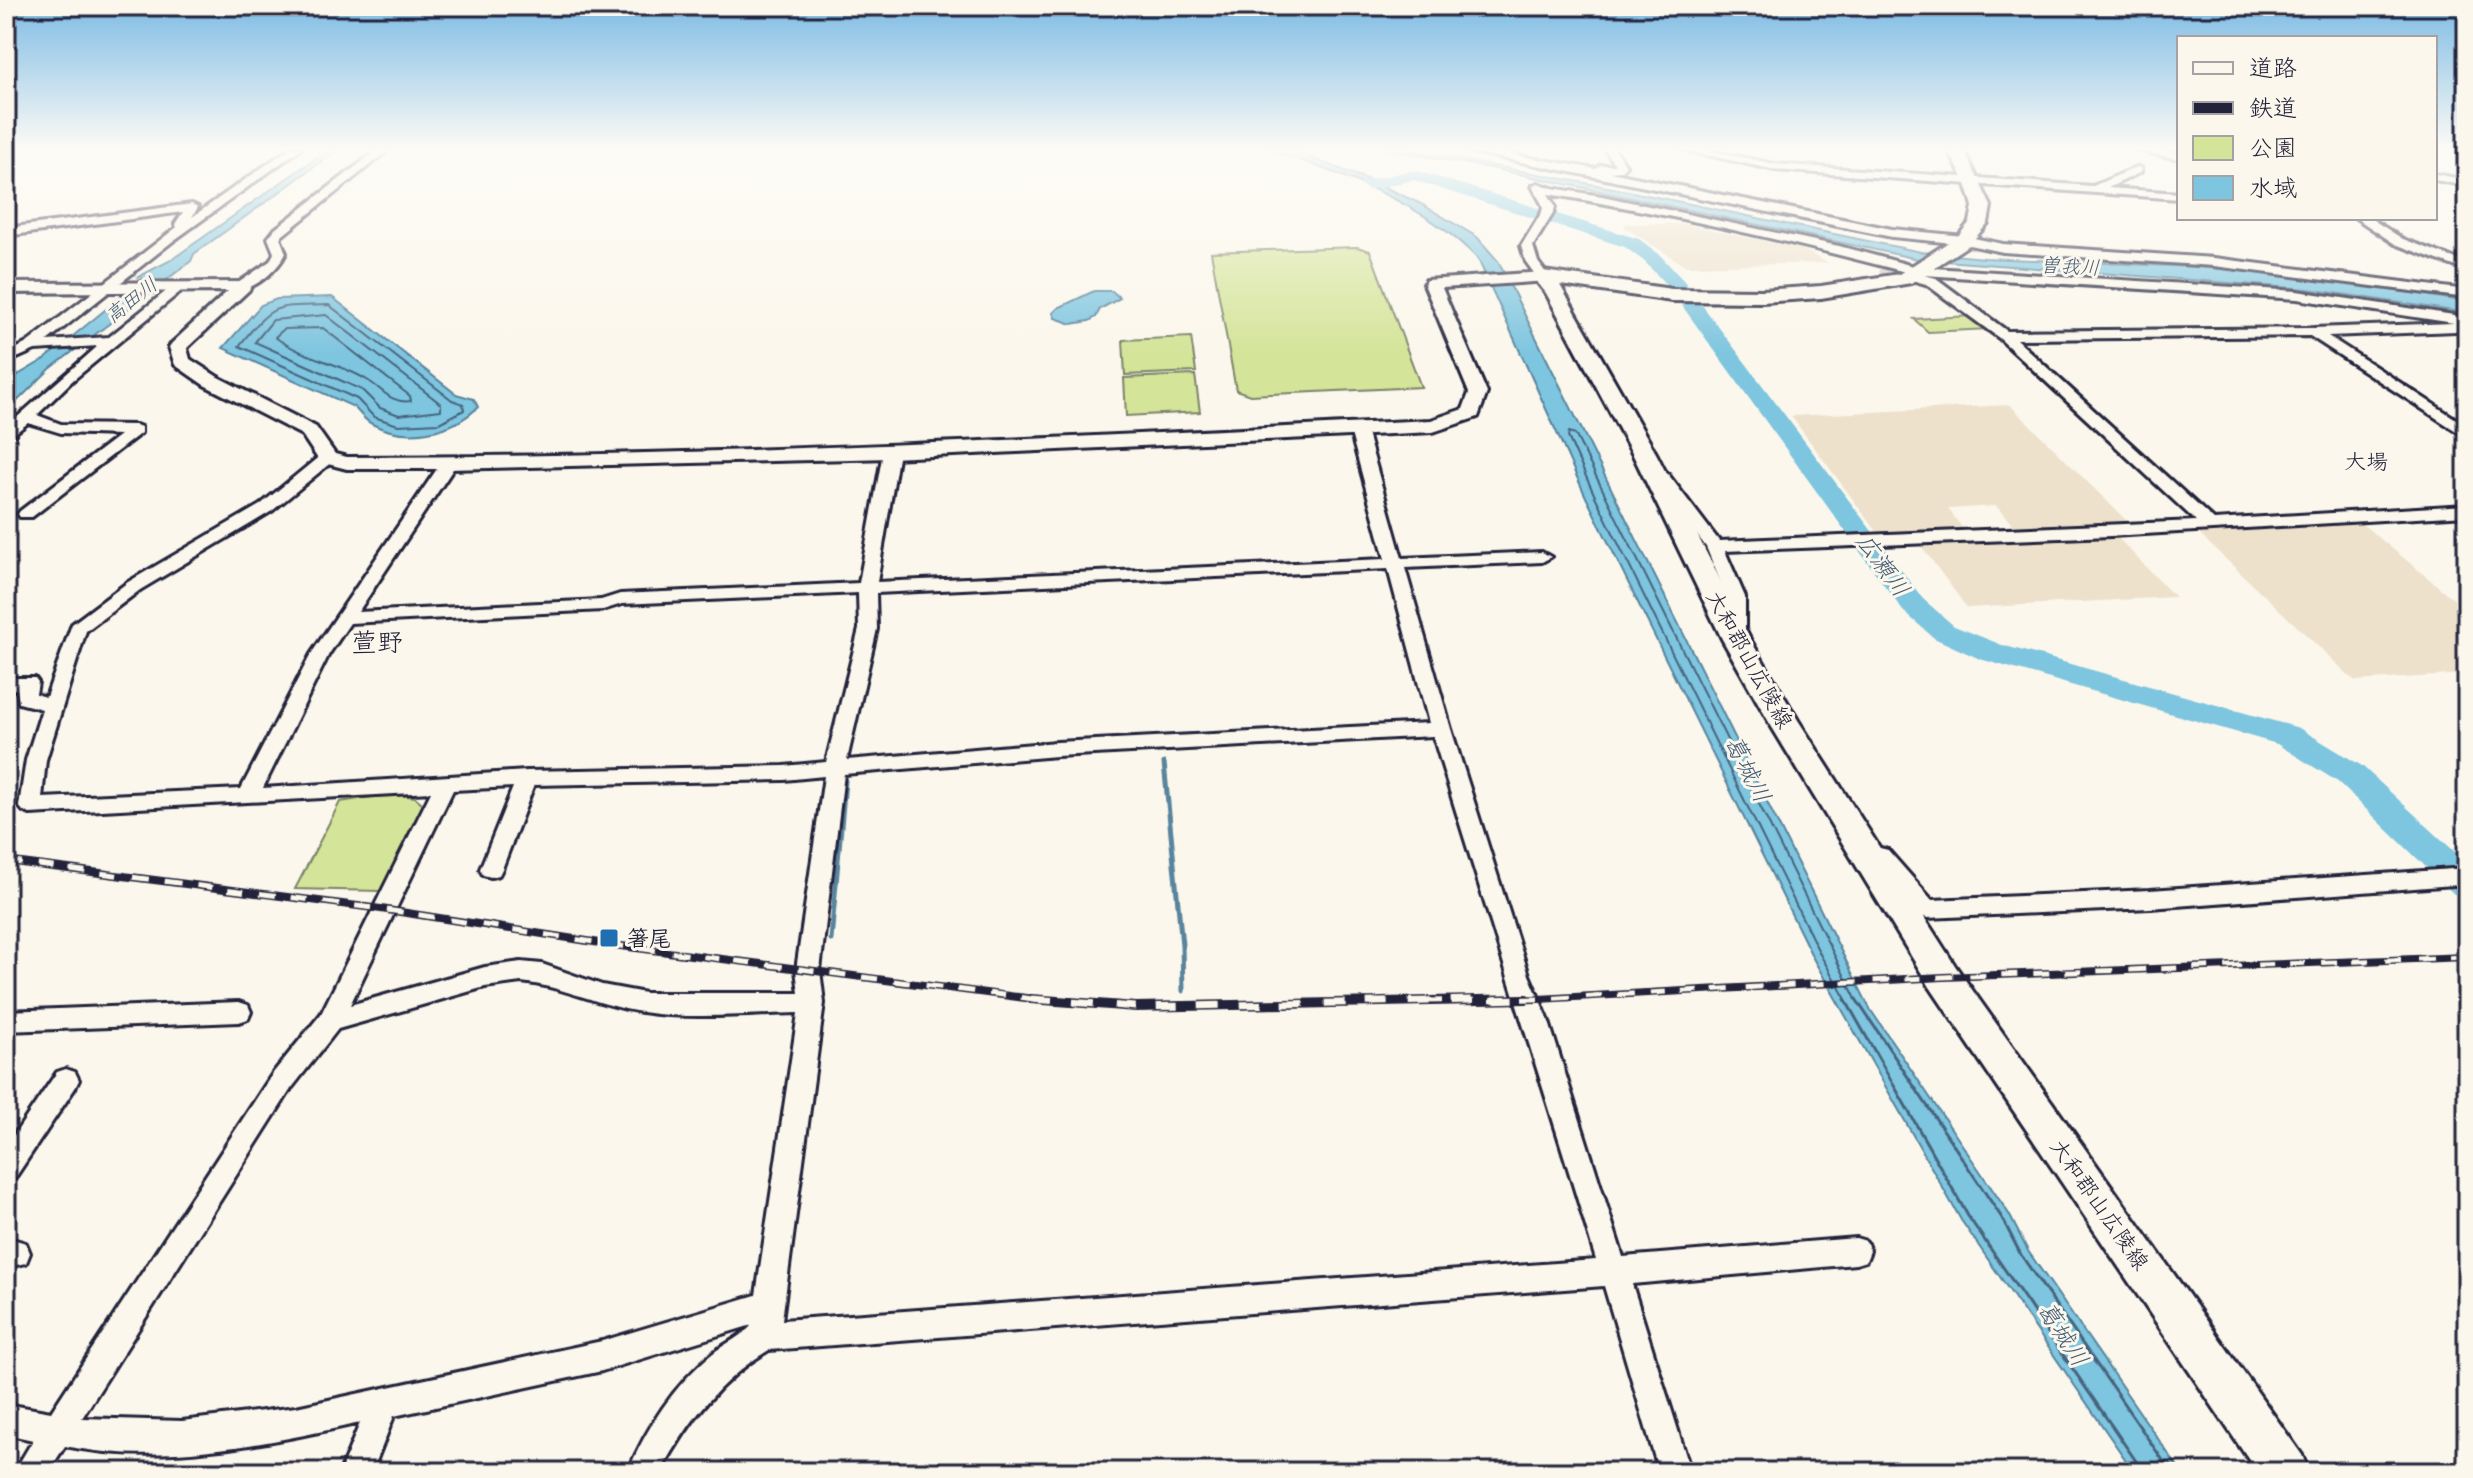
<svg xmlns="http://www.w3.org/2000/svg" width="2473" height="1478" font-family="'Patrick Hand','Klee One',sans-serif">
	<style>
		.built { fill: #ede1cc }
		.green { fill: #d4e498; stroke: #7b836a; stroke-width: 2 }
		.water { fill: #7ec5df; stroke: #59849d; stroke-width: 2 }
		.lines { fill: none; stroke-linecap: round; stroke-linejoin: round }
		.shore-far1 { stroke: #47637d; stroke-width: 2 }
		.shore { stroke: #47637d; stroke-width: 3 }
		.stream { stroke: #59849d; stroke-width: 5 }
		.river { fill: #7ec5df; fill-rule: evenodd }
		.minor-tunnel { stroke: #d0ccc9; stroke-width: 12; stroke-dasharray: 12 6; stroke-linecap: butt }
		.minor-casing { stroke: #22223b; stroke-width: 6 }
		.tertiary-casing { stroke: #22223b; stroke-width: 6 }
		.secondary-casing { stroke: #22223b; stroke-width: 6 }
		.minor { fill: #fbf7ec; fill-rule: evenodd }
		.tertiary { fill: #fbf7ec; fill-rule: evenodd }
		.secondary { fill: #fbf7ec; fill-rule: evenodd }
		.rail-far1-casing { stroke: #22223b; stroke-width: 8 }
		.rail-casing { stroke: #22223b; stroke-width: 10 }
		.rail-far1 { stroke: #fbf7ec; stroke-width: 5; stroke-dasharray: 16; stroke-linecap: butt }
		.rail { stroke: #fbf7ec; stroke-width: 7; stroke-dasharray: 21; stroke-linecap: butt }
		.poi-dot { fill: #1f6fb2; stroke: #fbf7ec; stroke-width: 3 }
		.labels { text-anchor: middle; stroke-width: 6; stroke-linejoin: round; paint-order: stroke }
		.far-water-label { font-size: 20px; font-style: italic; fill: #425b74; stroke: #fbf7ec }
		.far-quarter-label { font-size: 22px; fill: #22223b; stroke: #fbf7ec }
		.street-label { font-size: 22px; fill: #22223b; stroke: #fbf7ec }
		.poi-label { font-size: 22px; font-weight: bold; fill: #22223b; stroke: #fbf7ec; text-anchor: start }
		.water-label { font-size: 24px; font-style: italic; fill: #425b74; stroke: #fbf7ec }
		.quarter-label { font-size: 26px; fill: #22223b; stroke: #fbf7ec }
	</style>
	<rect width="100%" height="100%" fill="#fbf7ec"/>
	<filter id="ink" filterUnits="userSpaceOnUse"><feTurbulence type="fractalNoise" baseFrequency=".0125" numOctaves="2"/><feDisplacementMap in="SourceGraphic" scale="16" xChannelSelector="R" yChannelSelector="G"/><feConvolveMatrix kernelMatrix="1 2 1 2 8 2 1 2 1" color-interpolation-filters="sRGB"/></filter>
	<g filter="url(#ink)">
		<g class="built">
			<polygon points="1626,224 1684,224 1802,249 1828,263 1686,266 1624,227"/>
			<polygon points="2010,405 2131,525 2018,531 1996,506 1948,509 1967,534 1880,536 1791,416"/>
			<polygon points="2361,523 2467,610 2467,674 2355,681 2198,533"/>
			<polygon points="2115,535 2175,597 1967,608 1919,543"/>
		</g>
		<g class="green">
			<polygon points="1357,247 1370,251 1421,387 1250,395 1236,390 1211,252"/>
			<polygon points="1972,316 1991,329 1928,332 1914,319"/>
			<polygon points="1191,337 1196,372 1125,375 1123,340"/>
			<polygon points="1195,375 1200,412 1126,416 1124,378"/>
			<polygon points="392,794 415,797 423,804 422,814 380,891 295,889 340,802"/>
		</g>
		<g class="water">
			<polygon points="330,148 340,148 194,254 191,261 50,369 6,412 6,388 18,375 45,359 144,278 138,277 171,260"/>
			<path d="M1263,148H1285L1369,180L1421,204L1477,237L1498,261L1870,1009L2009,1214L2028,1251L2181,1472H2134L1961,1220L1814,960L1586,497L1478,259C1423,201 1338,173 1263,148Z"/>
			<polygon points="1379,148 1398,148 1613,188 1921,252 1985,258 2197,267 2306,276 2467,302 2467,313 2308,289 1918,259 1495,169"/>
			<polygon points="1094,291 1112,291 1120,298 1100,309 1096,317 1089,321 1072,324 1055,318 1053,313 1058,308"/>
			<path d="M332,297L456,394L474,399L478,407C452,433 406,442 372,424C365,421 359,412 354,407L223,348L261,305L277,299Z"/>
		</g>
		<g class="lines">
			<g class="shore-far1">
				<path d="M329,305L452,400L463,404L464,410L439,423L398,425L374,417L357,399L239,346C275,301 273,307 329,305Z"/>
				<polygon points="326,315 441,404 441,410 399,415 380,408 362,390 255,342 273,320"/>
				<path d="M323,328L410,396L411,401C390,404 383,389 367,380C338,362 303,358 275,337L284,329Z"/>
				<polyline points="1847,1001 1821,956 1594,494 1568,437 1569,432 1575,434 1857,1001"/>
			</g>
			<g class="shore">
				<polyline points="1845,999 1968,1216 2138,1464 2140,1472"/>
				<polyline points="1856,999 2002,1218 2021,1255 2171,1472"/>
			</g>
			<g class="stream">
				<polyline points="1164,763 1182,945 1183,991"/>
				<polyline points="831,940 845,781"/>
			</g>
			<polygon class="river" points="1414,170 1639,239 1659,254 1684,281 1923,599 1954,626 2002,645 2299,728 2362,766 2467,863 2467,898 2454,894 2338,782 2277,744 1980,659 1934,638 1903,611 1670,289 1645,262 1625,247 1413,180 1369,190 1360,185 1363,181"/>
			<polyline class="minor-tunnel" points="1881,267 1913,276"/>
			<g class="minor-casing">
				<g id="minor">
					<polygon points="290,148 302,148 173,241 47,341 109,337 175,284 186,287 72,381 37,415 61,424 136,425 141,427 141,433 32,517 20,517 18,514 20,511 120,435 61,433 28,423 6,440 6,427 98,346 35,350 6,363 6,354 27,343 177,227 175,224 183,212 6,236 6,228 192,204 198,207 192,217"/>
					<path d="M380,148H391L283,235L280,238L286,253C279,268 256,290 238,289V283L270,261L274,253L268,238L275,229Z"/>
					<polygon points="1452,148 1475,148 1596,169 1601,165 1615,165 1604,148 1614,148 1626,165 1621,171 1610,172 1892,229 1964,236 2003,244 2214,258 2467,290 2467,298 2214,266 2003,252 1964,244 1892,237"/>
					<polygon points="1676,148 1696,148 1775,164 2093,186 2137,167 2141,168 2141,172 2108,188 2179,193 2179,199 1775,170"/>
					<polygon points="2134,148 2179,153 2179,159 2135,150"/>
					<polygon points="2435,174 2467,180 2467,186 2435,180"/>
					<path d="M1538,183L1552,188L1602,196L1839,246L1917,267L2297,291L2467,317V325L2460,324L2463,327L2456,331L2328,336L2467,426V438L2310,336L2016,339L2214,520L2467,505V515L2111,536L1725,551L1745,597V639L1736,645L1729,643L1727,639V597L1706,547L1654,477L1656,474H1668L1719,541L2196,521L1999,338L1926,284L1912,280L1910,277L1913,274C1793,242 1671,214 1548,194L1555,206L1554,212L1533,246L1538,262L1549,277L1543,281L1539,280L1526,262L1521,246L1542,212L1543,206L1532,186ZM1924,275L2297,299L2454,323L2313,328L2007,331L1936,278Z"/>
					<polygon points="2356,218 2370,218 2403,239 2467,263 2467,271 2395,244"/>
					<path d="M1358,425L1366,430L1402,558L1542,552L1551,557L1542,562L1405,568L1451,729L1529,975L1548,1019L1623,1257L1856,1238L1866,1241L1870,1251L1866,1261L1856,1264L1632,1284L1691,1472H1659L1604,1286L769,1350C719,1380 688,1422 661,1472H628C646,1428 675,1384 712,1354C724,1344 743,1336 752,1325L602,1371L394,1416L372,1472H340L360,1423C265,1444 162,1466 65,1446L48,1472H14L33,1440L6,1434V1404L51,1412L273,1073L321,1014L431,792L30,814L23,811L19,806L26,760L42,709L19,703L17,689L6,690V678H35L38,682L36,694L46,697L72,624L128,582L260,505L321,455H333V461L272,511L140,590L86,631L46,760L42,798L241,789L311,654L443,460H455L457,463L358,612L601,600L620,594L859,583L883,452L891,447L899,452L877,582L1385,559L1350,430ZM1388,569L1429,723L1057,742L847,760L877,629L876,593ZM858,593L859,629L826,762L784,766L527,771L263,788L329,654L350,623L603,610L622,604ZM1433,736C1486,911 1543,1084 1596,1260L782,1320L824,1003L820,970L844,774L1057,756ZM824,776L796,970L799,993H645L602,985L542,964L521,962L485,967L350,1005L453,790L513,787L480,869L483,875L491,877L499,875L502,869L534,785L784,780ZM521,982C562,986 600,1006 642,1012C692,1020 747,1014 798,1013L756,1295L602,1341L296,1407L182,1421L82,1418L291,1089L338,1029L485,987Z"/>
					<polygon points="1880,848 1888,850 1932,900 2150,890 2467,868 2467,884 2150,908 1927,918 1919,915 1872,862 1869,856 1872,850"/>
					<polygon points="239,1002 248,1005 251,1012 248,1019 239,1022 6,1031 6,1011"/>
					<polygon points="66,1069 75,1072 79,1080 75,1088 15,1178 6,1181 6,1147 57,1072"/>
					<polygon points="16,1240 26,1243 30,1253 26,1263 6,1267 6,1241"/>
				</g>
			</g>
			<g class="tertiary-casing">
				<path id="tertiary" d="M1543,272L1551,277L1549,281L1442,288L1487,393L1478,417L1433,432L891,458L449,469H347L320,462L302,435L204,385L175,365L169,347L172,343L228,291L6,293V283L249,282L251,286L249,290L187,348L190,359L218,377L316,427L335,454L347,457C709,457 1070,437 1431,420L1463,409L1469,393L1424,284L1426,280Z"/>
			</g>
			<g class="secondary-casing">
				<polygon id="secondary" points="1947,148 1963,148 1991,206 1988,223 1970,244 1911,283 1821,298 1762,302 1672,301 1560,285 1657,455 1750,639 1798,720 1956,967 2302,1455 2309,1472 2257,1472 1930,987 1770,724 1722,639 1633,455 1546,293 1533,277 1543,271 1672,289 1762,290 1821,286 1899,274 1958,236 1970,222 1973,206 1965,181"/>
			</g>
			<use href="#minor" class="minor"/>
			<use href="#tertiary" class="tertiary"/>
			<use href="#secondary" class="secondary"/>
			<g class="rail-far1-casing">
				<g id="rail-far1">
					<polyline points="6,861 381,909 613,945 1049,1001"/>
					<polyline points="1426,1001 1538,999 1943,977 2467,957"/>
				</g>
			</g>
			<g class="rail-casing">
				<polyline id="rail" points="1031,999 1136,1007 1526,999"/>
			</g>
			<use href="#rail-far1" class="rail-far1"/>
			<use href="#rail" class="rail"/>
		</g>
	</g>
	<linearGradient id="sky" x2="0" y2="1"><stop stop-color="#7dbbe4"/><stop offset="0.42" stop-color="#fdfbf6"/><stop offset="1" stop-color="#fdfbf6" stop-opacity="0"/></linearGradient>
	<rect width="2473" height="355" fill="url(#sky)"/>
	<rect class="poi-dot" x="599" y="928" width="20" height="20" rx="4"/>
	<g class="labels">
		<g class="far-water-label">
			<text transform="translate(2070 266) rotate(3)" y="7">曽我川</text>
			<text transform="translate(131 300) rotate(-38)" y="7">高田川</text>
		</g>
		<g class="far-quarter-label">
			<text x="2366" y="469">大場</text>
		</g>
		<g class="street-label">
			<text transform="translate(1750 659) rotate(61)" y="8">大和郡山広陵線</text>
			<text transform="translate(2100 1204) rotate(55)" y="8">大和郡山広陵線</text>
		</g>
		<g class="poi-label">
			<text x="627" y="946">箸尾</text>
		</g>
		<g class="water-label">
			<text transform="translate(1883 565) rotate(54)" y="8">広瀬川</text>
			<text transform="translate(1748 769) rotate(63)" y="8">葛城川</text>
			<text transform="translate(2063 1334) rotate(57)" y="8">葛城川</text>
		</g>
		<g class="quarter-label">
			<text x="377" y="651">萱野</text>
		</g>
	</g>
	<rect width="2473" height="1478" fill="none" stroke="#fbf7ec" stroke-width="32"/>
	<rect x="16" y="16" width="2441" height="1446" fill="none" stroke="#22223b" stroke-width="3" filter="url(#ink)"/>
	<rect x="2177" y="36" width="260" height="184" fill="#fbf7ec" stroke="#a4a2a5" stroke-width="2"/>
	<rect x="2193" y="62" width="40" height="12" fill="#fbf7ec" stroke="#a4a2a5" stroke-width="2"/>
	<text x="2249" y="76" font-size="24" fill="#22223b">道路</text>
	<rect x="2193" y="102" width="40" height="12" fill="#22223b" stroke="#a4a2a5" stroke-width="2"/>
	<text x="2249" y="116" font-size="24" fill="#22223b">鉄道</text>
	<rect x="2193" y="136" width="40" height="24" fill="#d4e498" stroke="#a4a2a5" stroke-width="2"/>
	<text x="2249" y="156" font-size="24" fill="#22223b">公園</text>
	<rect x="2193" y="176" width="40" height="24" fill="#7ec5df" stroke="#a4a2a5" stroke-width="2"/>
	<text x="2249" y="196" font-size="24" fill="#22223b">水域</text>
</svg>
